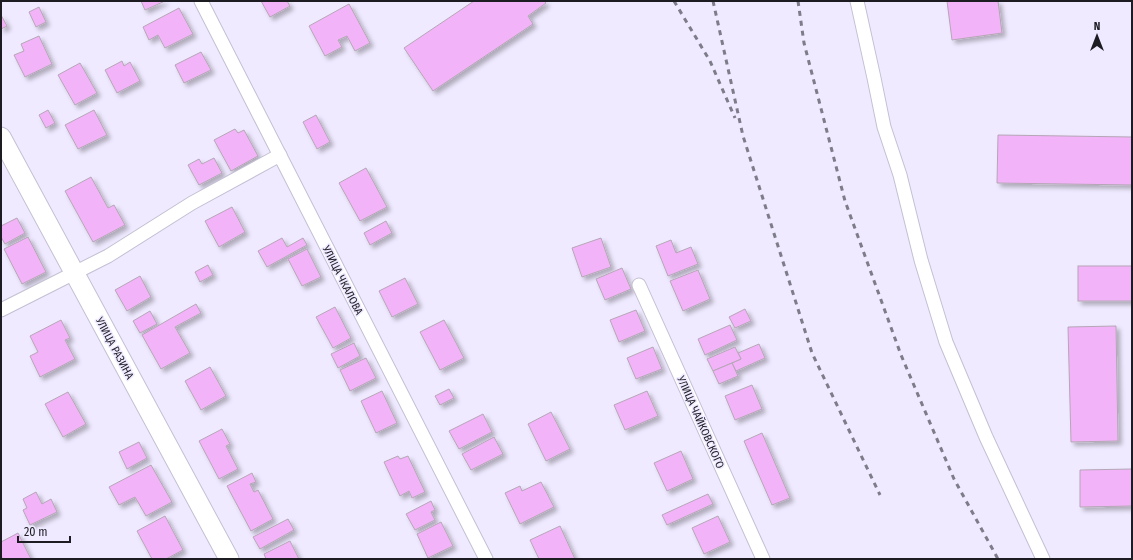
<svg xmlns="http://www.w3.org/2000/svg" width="1133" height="560" font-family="'Fira Sans Condensed',sans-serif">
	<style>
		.building { fill: #f3b3f9; stroke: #b5a6b6; filter: url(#shadow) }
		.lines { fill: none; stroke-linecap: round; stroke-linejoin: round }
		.street-casing { stroke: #c4c0d3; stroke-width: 15 }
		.secondary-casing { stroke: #c4c0d3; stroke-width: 21 }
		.street { stroke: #fff; stroke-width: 13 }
		.secondary { stroke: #fff; stroke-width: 19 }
		.rail { stroke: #7e7c89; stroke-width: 3; stroke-dasharray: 5 5; stroke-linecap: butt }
		.labels { text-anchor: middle; stroke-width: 3; stroke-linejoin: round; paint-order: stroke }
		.street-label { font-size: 11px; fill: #1d1c23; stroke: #efeaff }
	</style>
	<defs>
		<filter id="shadow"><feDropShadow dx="3.5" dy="3.5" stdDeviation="2" flood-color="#0004"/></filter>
	</defs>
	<rect width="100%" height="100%" fill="#efeaff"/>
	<g class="building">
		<polygon points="141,1 165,1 145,10"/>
		<polygon points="261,1 287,1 290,6 270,17"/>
		<polygon points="474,1 544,1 546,3 528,16 533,24 433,91 404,48"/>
		<polygon points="947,1 998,1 1002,33 952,40"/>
		<polygon points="349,4 370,43 355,51 347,36 338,40 342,47 325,56 309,26"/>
		<polygon points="39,7 46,22 36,27 29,12"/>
		<polygon points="179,8 193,34 165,48 158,35 149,40 143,27"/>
		<polygon points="1,15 7,26 1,29"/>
		<polygon points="39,36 52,64 25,77 14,55 24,51 21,44"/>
		<polygon points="201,52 211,70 184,83 175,65"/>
		<polygon points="122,61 124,66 130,62 140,81 117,93 105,70"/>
		<polygon points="80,63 97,93 75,105 58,75"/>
		<polygon points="48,110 55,123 46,128 39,115"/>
		<polygon points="94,110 107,135 78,149 65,125"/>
		<polygon points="316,115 330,142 317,149 303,122"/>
		<polygon points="235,129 238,133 244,130 258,156 231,171 214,140"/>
		<polygon points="998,135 1132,137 1132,185 997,183"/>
		<polygon points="214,158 222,173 199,185 188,165 199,159 202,164"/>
		<polygon points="366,168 387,207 360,221 339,183"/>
		<polygon points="91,177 108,208 114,205 125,225 93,242 65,191"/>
		<polygon points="232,207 245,232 219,247 205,221"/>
		<polygon points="17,218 25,233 5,244 1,237 1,226"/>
		<polygon points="386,221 392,233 370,245 364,233"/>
		<polygon points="28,237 46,272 22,284 4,249"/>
		<polygon points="282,238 287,247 303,238 307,245 267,267 258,251"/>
		<polygon points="601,238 611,267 582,277 572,248"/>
		<polygon points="671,240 676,253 691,247 698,264 668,276 656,246"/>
		<polygon points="307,249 321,277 302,286 288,259"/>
		<polygon points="208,265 213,275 200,282 195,272"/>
		<rect x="1078" y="266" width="54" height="35"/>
		<polygon points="622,268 631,289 605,300 596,279"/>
		<polygon points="698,270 710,299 683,311 670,281"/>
		<polygon points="140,276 151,297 127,311 115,290"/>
		<polygon points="405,278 418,304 392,317 379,291"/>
		<polygon points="196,304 201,313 175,327 190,353 161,369 142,335"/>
		<polygon points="335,307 351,338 333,348 316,317"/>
		<polygon points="745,309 751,321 735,328 729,317"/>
		<polygon points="636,310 645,331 619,342 610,320"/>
		<polygon points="150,311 157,324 140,333 133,321"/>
		<polygon points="61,320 70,338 65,340 75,359 40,377 30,356 38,352 30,336"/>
		<polygon points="444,320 464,358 440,370 420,332"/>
		<polygon points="730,325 737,340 705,355 698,339"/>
		<polygon points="1116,326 1118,441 1071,442 1068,327"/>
		<polygon points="354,343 360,356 338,368 331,354"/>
		<polygon points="759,344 765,358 736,371 732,363 741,359 738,353"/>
		<polygon points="653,347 662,369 636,379 627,358"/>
		<polygon points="735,347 741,359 713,371 707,359"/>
		<polygon points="366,358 376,378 350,391 340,370"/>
		<polygon points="732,363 738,376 719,384 713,371"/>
		<polygon points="210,367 226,396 201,410 185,381"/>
		<polygon points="752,385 762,409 735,420 725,396"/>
		<polygon points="449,389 454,398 440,405 435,396"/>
		<polygon points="382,391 397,423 376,433 361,401"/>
		<polygon points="647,391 658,416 625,430 614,405"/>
		<polygon points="68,392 86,424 63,437 45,404"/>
		<polygon points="551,412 570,449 546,461 528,424"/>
		<polygon points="483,414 492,432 459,449 449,431"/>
		<polygon points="222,429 230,444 226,446 238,469 219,479 199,441"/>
		<polygon points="762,433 790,498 772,505 744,441"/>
		<polygon points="494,437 503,454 471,470 462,454"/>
		<polygon points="139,442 147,458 127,469 119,452"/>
		<polygon points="681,451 693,479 667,491 654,463"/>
		<polygon points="398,456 400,459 408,456 425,492 412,498 409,491 400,496 384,462"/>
		<polygon points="151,465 172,502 146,516 135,497 119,505 109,487"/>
		<polygon points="1132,469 1132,506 1080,507 1080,470"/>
		<polygon points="252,473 256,482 250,484 254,492 258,490 273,519 251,531 227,486"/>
		<polygon points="541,482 554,507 520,524 505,493 520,486 522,491"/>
		<polygon points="36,492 42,504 51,499 57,512 30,525 23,510 27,508 23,499"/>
		<polygon points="708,494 713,504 667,525 662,515"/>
		<polygon points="431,501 435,510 431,512 435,520 415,530 406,514"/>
		<polygon points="165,516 183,550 166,559 152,559 137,531"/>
		<polygon points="718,516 730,542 704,554 692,528"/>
		<polygon points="288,519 294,530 260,549 253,537"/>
		<polygon points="441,522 453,546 428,558 417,534"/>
		<polygon points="560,526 575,559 539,559 530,540"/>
		<polygon points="18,533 31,559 3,559 1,556 1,542"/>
		<polygon points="290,541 299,559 266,559 264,554"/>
	</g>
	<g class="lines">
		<g class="street-casing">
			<g id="street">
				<polyline points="201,1 486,559"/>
				<polyline points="857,1 874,78 884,127 900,175 921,260 946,342 986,437 1043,559"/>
				<polyline points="639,285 763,559"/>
				<polyline points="1,310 108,256 192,203 280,155"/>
			</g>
		</g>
		<g class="secondary-casing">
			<polyline id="secondary" points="1,137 229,559"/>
		</g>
		<use href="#street" class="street"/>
		<use href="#secondary" class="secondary"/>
		<g class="rail">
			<polyline points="674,1 710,61 735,118"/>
			<polyline points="713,1 743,136 812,353 880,495"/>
			<polyline points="798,1 804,43 845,201 901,355 954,479 998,559"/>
		</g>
	</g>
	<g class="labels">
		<g class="street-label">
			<text transform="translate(343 280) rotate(63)" y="4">УЛИЦА ЧКАЛОВА</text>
			<text transform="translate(115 348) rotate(62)" y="4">УЛИЦА РАЗИНА</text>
			<text transform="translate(701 422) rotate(66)" y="4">УЛИЦА ЧАЙКОВСКОГО</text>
		</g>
	</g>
	<rect width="1133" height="560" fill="none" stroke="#1d1c23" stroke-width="4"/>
	<g transform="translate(1097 36)" stroke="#efeaff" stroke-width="3" paint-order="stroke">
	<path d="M0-3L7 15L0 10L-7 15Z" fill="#1d1c23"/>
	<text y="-6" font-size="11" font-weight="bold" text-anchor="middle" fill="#1d1c23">N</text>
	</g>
	<path d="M18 536v6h52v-6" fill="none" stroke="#1d1c23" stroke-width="2"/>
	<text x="24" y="536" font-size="12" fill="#1d1c23" stroke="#efeaff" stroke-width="3" paint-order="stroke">20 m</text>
</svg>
